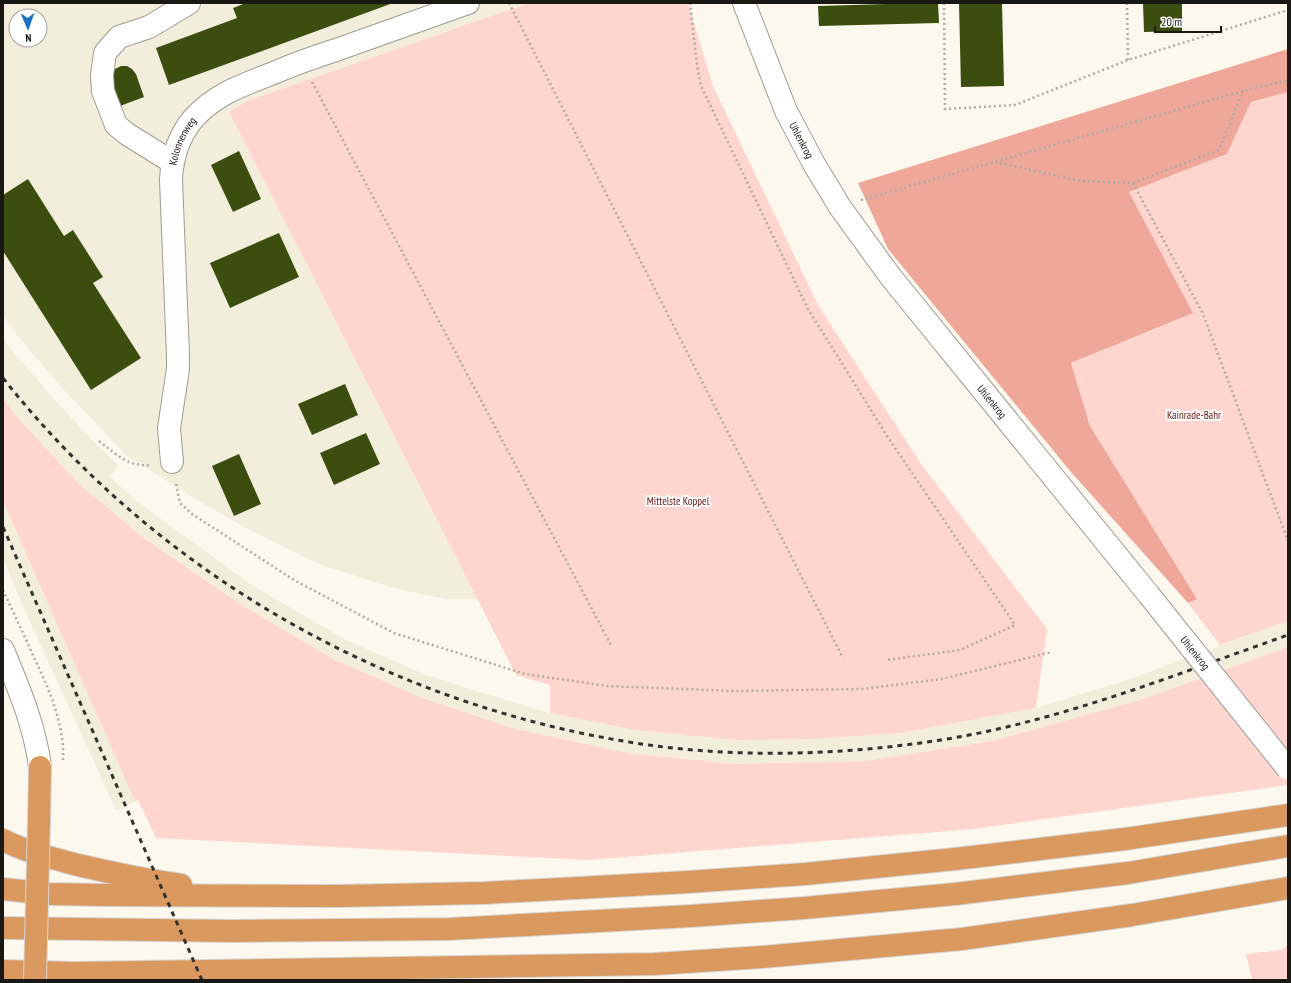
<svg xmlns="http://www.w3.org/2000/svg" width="1291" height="983" font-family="'PT Sans Narrow',sans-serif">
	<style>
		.built { fill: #f3eedb; fill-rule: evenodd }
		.green { fill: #ffd6cf }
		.forest { fill: #efa79a }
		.building { fill: #3b4d0f }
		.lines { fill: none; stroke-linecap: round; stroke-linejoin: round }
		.minor-casing { stroke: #9f9b91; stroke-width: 24 }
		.highway-casing { stroke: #d6d5d5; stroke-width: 24 }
		.path { stroke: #afaca3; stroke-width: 2.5; stroke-dasharray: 2 3; stroke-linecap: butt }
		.minor { stroke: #fff; stroke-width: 22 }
		.highway { stroke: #d9995f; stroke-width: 22 }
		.rail { stroke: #33322d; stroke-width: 3; stroke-dasharray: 5 5; stroke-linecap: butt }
		.minor-bridge-casing { stroke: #9f9b91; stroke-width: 24; stroke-linecap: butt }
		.highway-bridge-casing { stroke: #d6d5d5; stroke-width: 24; stroke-linecap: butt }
		.minor-bridge { stroke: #fff; stroke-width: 22 }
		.highway-bridge { stroke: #d9995f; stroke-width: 22 }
		.labels { text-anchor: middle; stroke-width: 4; stroke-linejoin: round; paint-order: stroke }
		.street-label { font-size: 11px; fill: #191814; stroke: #fff }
		.park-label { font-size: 11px; fill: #67140b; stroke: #fff }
	</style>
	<rect width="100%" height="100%" fill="#fcf8ed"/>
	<g class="built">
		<path d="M3,3H529L247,101L229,112L477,599H446L393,588L319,564L248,529L197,500L126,455L65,391L16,334L3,315ZM16,16H40V40H16Z"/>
		<polygon points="3,340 54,399 95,443 119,465 110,477 139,503 253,586 346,640 424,674 476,691 550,713 635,730 737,740 811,739 901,733 1036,708 1127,680 1288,621 1288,647 1140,700 992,741 866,761 735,764 627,753 512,728 420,697 333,659 240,604 144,538 79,484 18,418 3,399"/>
		<polygon points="3,501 136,801 116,810 26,613 3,558"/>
	</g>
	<g class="green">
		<polygon points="529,3 688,3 713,86 818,305 921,464 1047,629 1036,708 901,733 811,739 737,740 635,730 550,713 550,685 516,675 229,112 247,101"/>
		<polygon points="1288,92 1288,621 1220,645 1188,603 1197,599 1090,426 1071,363 1193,313 1129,192 1227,154 1251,102"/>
		<polygon points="3,399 18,418 79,484 144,538 240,604 333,659 420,697 512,728 627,753 735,764 866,761 992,741 1140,700 1288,647 1288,785 974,829 588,860 156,838 138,800 135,801 3,501"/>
		<polygon points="1288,945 1288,980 1252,980 1246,954 1282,950"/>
	</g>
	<polygon class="forest" points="1288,49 1288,92 1251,102 1227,154 1129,192 1193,313 1071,363 1090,426 1197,599 1188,603 1071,472 888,249 858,183"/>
	<g class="building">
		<polygon points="246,3 393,3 169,85 156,48 237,18 233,8"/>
		<polygon points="919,3 938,3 939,23 819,26 818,6"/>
		<polygon points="959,3 1002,3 1004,86 961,87"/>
		<polygon points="1143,3 1182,3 1182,31 1144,32"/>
		<polygon points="121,66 127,66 132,69 136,74 144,97 120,106 111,82 112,74 115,69"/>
		<polygon points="239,151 261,199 233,212 211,165"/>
		<polygon points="28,179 64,236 73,230 103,277 93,283 141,358 91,390 3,251 3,195"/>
		<polygon points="279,233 299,277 230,308 210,263"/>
		<polygon points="345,384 358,415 312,435 298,404"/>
		<polygon points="366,433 380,464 334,485 320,453"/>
		<polygon points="239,454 261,504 234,516 212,466"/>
	</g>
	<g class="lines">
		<g class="minor-casing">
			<g id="minor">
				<path id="s1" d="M744,3L786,111L814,164L840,207L890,276L1149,595"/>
				<polyline points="172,162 127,134 116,125 103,91 102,75 105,53 119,37 149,27 189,3"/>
				<path id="s2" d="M172,462L169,428L178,369V355L171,180C172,158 178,137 193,119C214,95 242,85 271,74C292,65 314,57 336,50C380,34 424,19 468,3"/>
				<path d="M3,650C19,689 35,726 40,767"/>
			</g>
		</g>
		<g class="highway-casing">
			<g id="highway">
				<polyline points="39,821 40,767"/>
				<path d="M3,840C27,852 52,858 78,865C112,873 146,880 181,885"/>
				<polyline points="3,889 49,894 103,895 340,896 484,893 688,882 805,874 955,859 1125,839 1288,815"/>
				<polyline points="3,928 232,931 450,929 691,916 804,908 955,894 1128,873 1288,846"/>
				<polyline points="3,971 74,973 655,964 762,957 962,939 1132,915 1288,888"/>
			</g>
		</g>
		<g class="path">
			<polyline points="509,3 843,658"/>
			<polyline points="690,3 697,65 701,86 808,309 887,436 1015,625 960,650 886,660"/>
			<polyline points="944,3 945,109 1015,105 1128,60 1288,10"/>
			<polyline points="1127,3 1128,60"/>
			<polyline points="312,82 612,647"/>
			<polyline points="995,162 1081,181 1133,183 1219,150 1243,91"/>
			<polyline points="1133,183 1203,314 1288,541"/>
			<polyline points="861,200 1243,91 1288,80"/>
			<path d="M99,441C116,454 128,467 151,465"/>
			<polyline points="176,484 180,503 192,514 294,580 394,633 525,674 607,686 736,691 862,689 942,679 1052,652"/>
			<path d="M3,590C12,610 22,630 31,651C47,685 65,722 63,761"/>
		</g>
		<use href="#minor" class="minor"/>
		<use href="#highway" class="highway"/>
		<g class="rail">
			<path d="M3,378C164,582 407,715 664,747C756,758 849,754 941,740C1061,721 1174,675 1288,635"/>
			<polyline points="3,527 202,980"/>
		</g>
		<g class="minor-bridge-casing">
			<g id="minor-bridge">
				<path id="s3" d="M1149,595L1288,769"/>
			</g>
		</g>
		<g class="highway-bridge-casing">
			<polyline id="highway-bridge" points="35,980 39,821"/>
		</g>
		<use href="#minor-bridge" class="minor-bridge"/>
		<use href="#highway-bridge" class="highway-bridge"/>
	</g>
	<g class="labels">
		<g class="street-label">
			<text dy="4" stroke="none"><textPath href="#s1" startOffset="149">Uhlenkrog</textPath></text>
			<text dy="4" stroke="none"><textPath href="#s2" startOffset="324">Kolonnenweg</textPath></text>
			<text dy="4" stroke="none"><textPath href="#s1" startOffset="473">Uhlenkrog</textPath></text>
			<text dy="4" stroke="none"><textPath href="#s3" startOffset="74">Uhlenkrog</textPath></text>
		</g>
		<g class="park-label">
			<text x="1194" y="419">Kainrade-Bahr</text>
			<text x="678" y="505">Mittelste Koppel</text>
		</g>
	</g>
	<rect width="1291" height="983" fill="none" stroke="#191814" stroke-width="8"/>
	<g transform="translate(28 28) rotate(178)"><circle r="19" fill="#ffffff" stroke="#a3a3a1"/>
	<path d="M0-3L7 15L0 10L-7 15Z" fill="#1c74c1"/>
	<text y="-6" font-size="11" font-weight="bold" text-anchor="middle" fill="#191814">N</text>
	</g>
	<path d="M1155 26v6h66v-6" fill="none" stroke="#191814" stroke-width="2"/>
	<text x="1161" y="26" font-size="12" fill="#191814" stroke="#ffffff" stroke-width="3" paint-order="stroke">20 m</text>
</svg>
